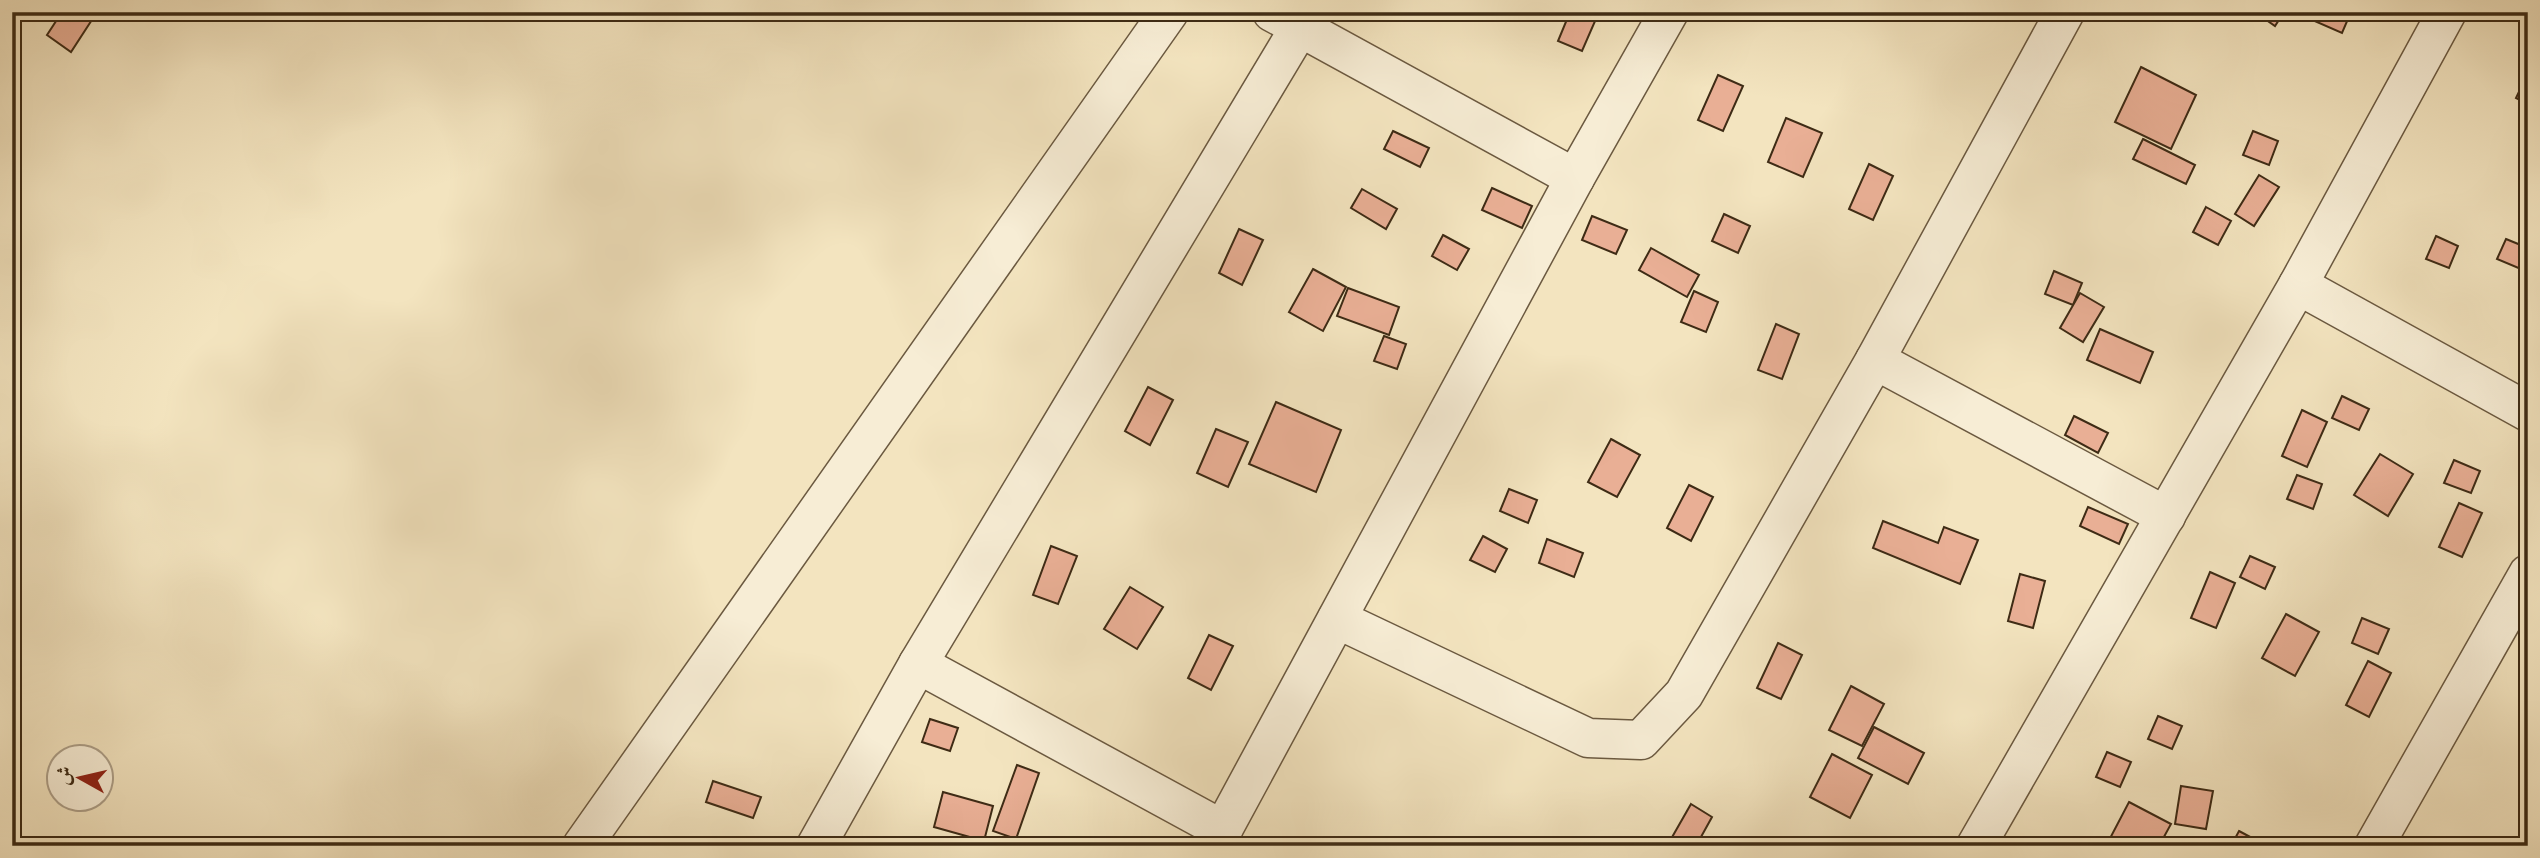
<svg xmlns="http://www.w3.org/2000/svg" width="2540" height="858" font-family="'IM FELL DW Pica',Amiri,serif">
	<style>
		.building { fill: #e9af95; stroke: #3e2b15; stroke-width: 2 }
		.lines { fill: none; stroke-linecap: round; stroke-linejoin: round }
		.minor-casing { stroke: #6b5940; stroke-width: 41 }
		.minor { stroke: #f7edd5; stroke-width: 38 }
	</style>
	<rect width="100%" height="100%" fill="#f3e4bf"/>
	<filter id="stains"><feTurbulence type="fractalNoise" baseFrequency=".00286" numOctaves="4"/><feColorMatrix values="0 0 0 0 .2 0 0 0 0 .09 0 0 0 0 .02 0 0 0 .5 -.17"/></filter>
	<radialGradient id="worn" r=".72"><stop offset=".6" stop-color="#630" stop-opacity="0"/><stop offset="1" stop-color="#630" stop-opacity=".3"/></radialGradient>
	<g class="building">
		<polygon points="62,12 97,12 71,52 47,35"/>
		<polygon points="1570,12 1599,12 1582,51 1558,41"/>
		<polygon points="2255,12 2284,12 2275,26"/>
		<polygon points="2313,12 2351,12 2342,33 2310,19"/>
		<polygon points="2141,67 2196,95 2171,149 2115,122"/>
		<polygon points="1718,75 1743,86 1723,131 1698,120"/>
		<polygon points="2527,75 2528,75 2528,104 2516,98"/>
		<polygon points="1786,118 1822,133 1803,177 1768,162"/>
		<polygon points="1393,131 1429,148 1420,167 1384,149"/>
		<polygon points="2253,131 2278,141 2269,165 2243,155"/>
		<polygon points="2143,139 2195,165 2186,184 2133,159"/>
		<polygon points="1869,164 1893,176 1873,220 1849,209"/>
		<polygon points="2259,175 2279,187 2254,226 2235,214"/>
		<polygon points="1492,188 1532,206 1522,228 1482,210"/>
		<polygon points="1362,189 1397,209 1386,229 1351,208"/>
		<polygon points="2206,207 2231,221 2218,245 2193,232"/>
		<polygon points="1724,214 1750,226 1738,253 1712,241"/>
		<polygon points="1592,216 1627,230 1616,254 1582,240"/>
		<polygon points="1239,229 1263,240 1242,285 1219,273"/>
		<polygon points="1443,235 1469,249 1457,270 1432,256"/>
		<polygon points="2436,236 2458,246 2449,268 2426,259"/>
		<polygon points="2506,239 2528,248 2528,272 2497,259"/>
		<polygon points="1651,248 1699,275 1687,297 1639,270"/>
		<polygon points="1313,269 1346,287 1323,331 1289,312"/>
		<polygon points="2054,271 2082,283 2073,305 2045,294"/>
		<polygon points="1348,288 1399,307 1389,335 1337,316"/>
		<polygon points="1694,291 1718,302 1706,332 1681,322"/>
		<polygon points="2080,293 2104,307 2083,342 2060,328"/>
		<polygon points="1776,324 1799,334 1782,379 1758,370"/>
		<polygon points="2100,329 2153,352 2140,383 2087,360"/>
		<polygon points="1384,336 1406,344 1397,369 1374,361"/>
		<polygon points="1148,387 1173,400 1150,445 1125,431"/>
		<polygon points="2342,396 2369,409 2359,430 2332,418"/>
		<polygon points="1276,402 1341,430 1316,492 1249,464"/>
		<polygon points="2302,410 2327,422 2307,467 2282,456"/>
		<polygon points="2074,416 2108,433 2098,453 2065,435"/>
		<polygon points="1216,429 1248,442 1228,487 1197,473"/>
		<polygon points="1611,439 1640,455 1617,497 1588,482"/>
		<polygon points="2380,454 2413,474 2388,516 2354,495"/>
		<polygon points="2454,460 2480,471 2471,493 2444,483"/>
		<polygon points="2297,475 2322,484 2313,509 2287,499"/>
		<polygon points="1689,485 1713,497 1691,541 1667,528"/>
		<polygon points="1509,489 1537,500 1528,523 1500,511"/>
		<polygon points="2459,503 2482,513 2462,557 2439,547"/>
		<polygon points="2088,507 2128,524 2119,544 2080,526"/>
		<polygon points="1883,521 1938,543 1944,527 1978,540 1960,584 1873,548"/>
		<polygon points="1483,536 1507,549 1495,572 1470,560"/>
		<polygon points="1547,539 1583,553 1574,577 1539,563"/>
		<polygon points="1051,546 1077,556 1058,604 1033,595"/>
		<polygon points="2250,556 2275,567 2265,589 2240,577"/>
		<polygon points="2210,572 2235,583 2216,628 2191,618"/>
		<polygon points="2020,574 2045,581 2033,628 2008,621"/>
		<polygon points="1130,587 1163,607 1137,649 1104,629"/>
		<polygon points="2286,614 2319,632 2295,676 2262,658"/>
		<polygon points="2362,618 2389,629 2378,654 2352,643"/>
		<polygon points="1209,635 1233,646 1211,690 1188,678"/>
		<polygon points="1778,643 1802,655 1781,699 1757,688"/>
		<polygon points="2368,661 2391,673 2369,717 2346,705"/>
		<polygon points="1851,686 1884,704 1862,746 1829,730"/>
		<polygon points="2158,716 2182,726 2172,749 2148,739"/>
		<polygon points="930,719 958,728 950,751 922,742"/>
		<polygon points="1874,727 1924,753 1908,784 1858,758"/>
		<polygon points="2107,752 2131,762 2120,787 2096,777"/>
		<polygon points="1832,754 1872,775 1850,818 1810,797"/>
		<polygon points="1017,765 1039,773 1016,839 993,831"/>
		<polygon points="713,781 761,797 753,818 706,802"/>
		<polygon points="2181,786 2213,791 2206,829 2175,824"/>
		<polygon points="943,792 993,806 984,841 934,827"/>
		<polygon points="2129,802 2171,824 2159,846 2106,846"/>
		<polygon points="1691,804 1712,817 1696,846 1667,846"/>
		<polygon points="2239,831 2267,846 2231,846"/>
	</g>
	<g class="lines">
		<g class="minor-casing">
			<g id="minor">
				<polyline points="1272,12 1575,178"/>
				<polyline points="2298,285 2528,412"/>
				<polyline points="1875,360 2166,516"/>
				<polyline points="1337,619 1588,738 1641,740 1684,694 1875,360 2065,12"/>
				<polyline points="918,664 1223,830"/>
				<polyline points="582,846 1169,12"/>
				<polyline points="816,846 918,664 1300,27"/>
				<polyline points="1214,846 1575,178 1669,12"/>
				<polyline points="1976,846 2298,285 2447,12"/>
				<polyline points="2374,846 2528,574"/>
			</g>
		</g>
		<use href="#minor" class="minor"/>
	</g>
	<rect width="2540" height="858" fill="none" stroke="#f3e4bf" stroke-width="42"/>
	<rect x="14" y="14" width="2512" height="830" fill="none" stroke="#3e2b15" stroke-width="3.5"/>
	<rect x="21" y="21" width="2498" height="816" fill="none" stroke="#3e2b15" stroke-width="2"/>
	<g transform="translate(80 778) rotate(278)"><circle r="33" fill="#f7edd5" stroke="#ad9f88" stroke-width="2"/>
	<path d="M0-5L12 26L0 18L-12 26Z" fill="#8f2418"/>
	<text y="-10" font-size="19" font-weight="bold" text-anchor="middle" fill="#3e2b15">ش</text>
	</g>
	<rect width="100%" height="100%" filter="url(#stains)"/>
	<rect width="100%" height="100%" fill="url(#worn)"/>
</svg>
